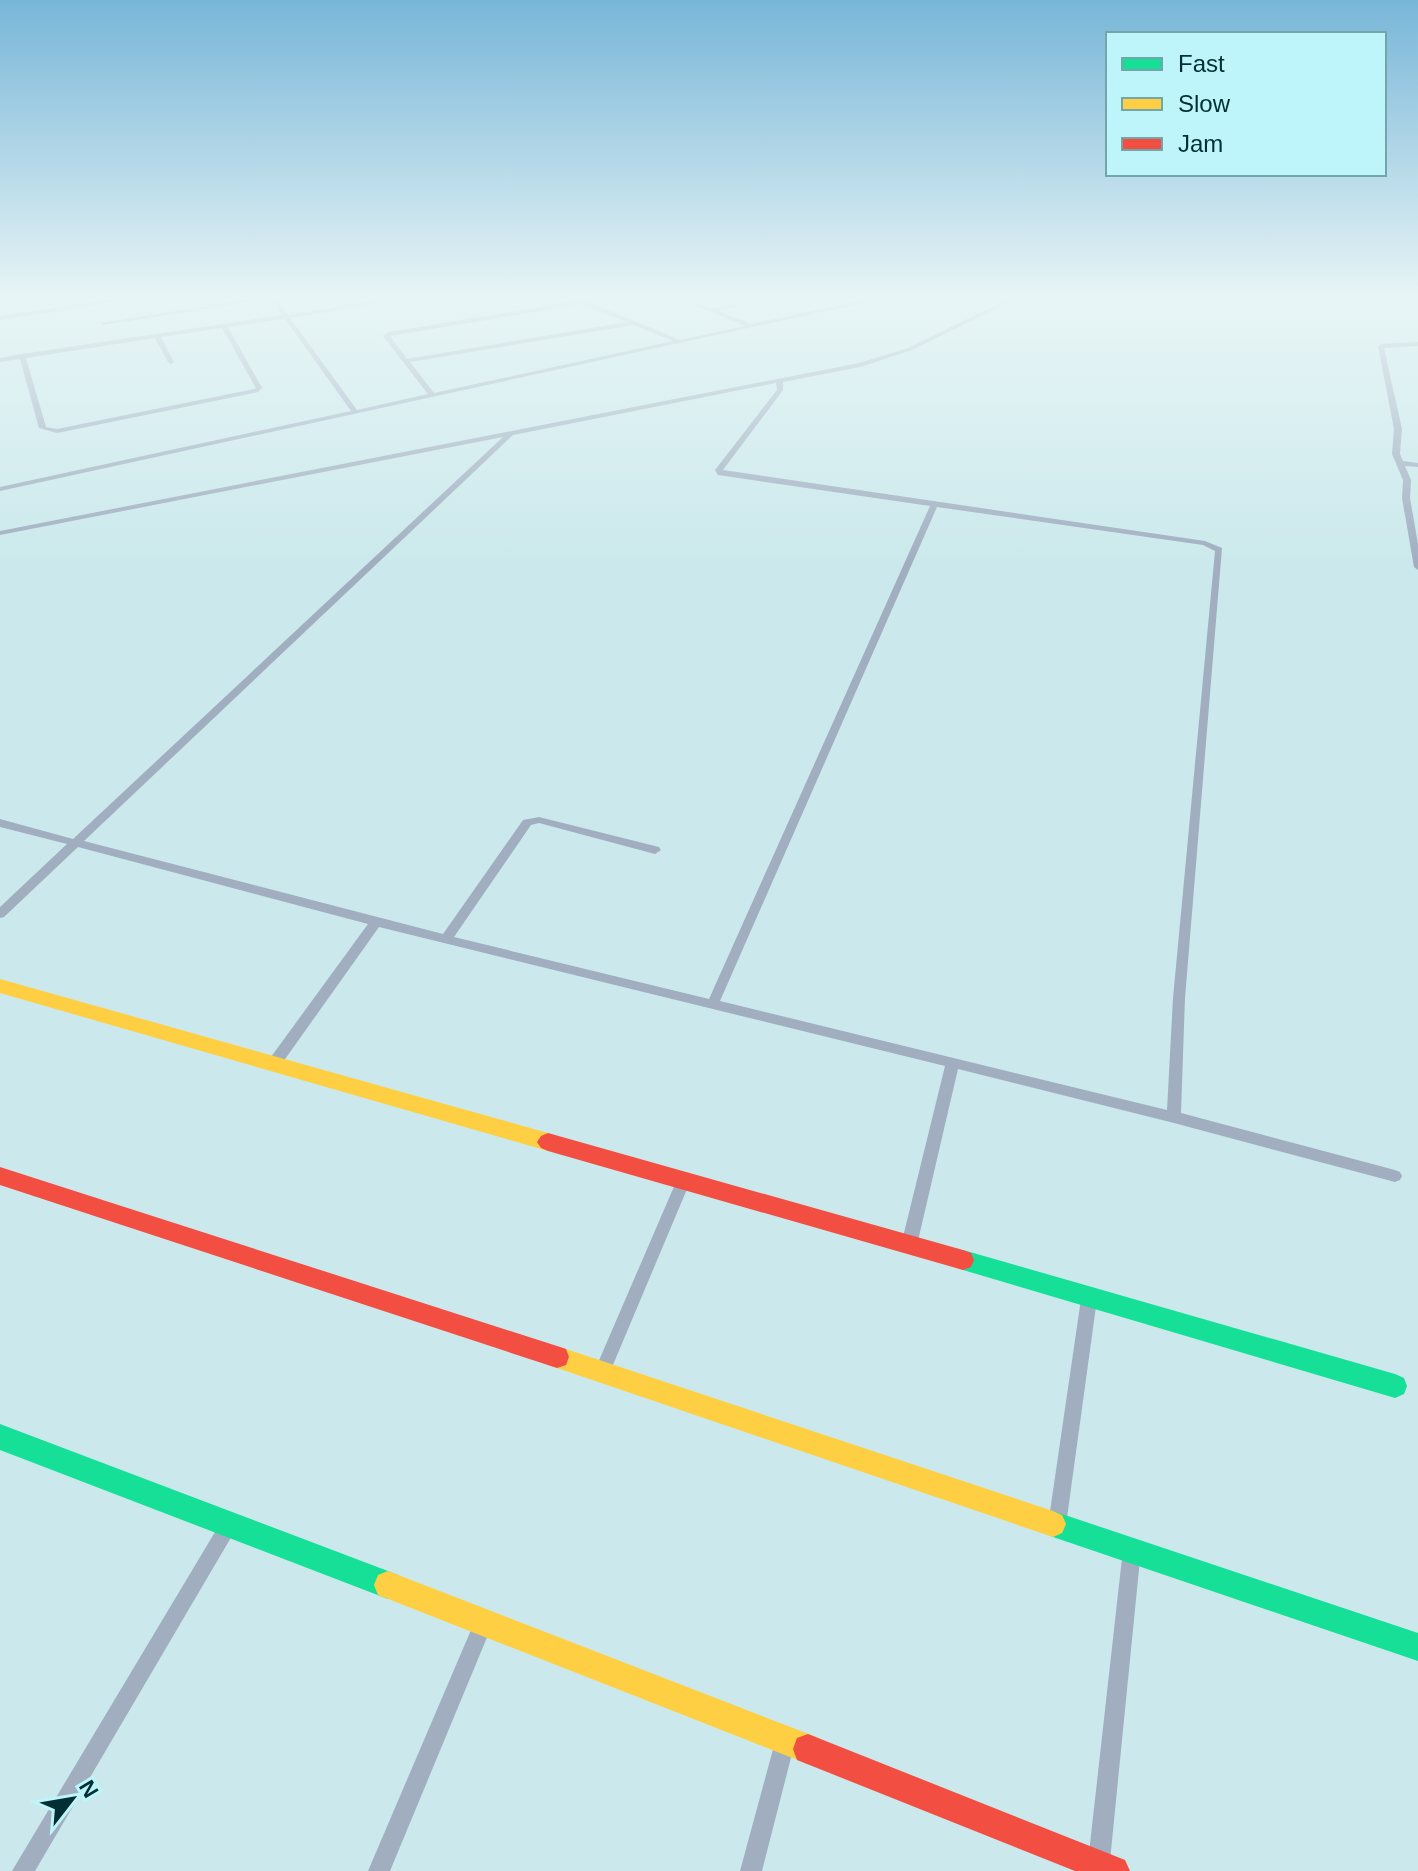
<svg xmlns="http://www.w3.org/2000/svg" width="1418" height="1871" font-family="Helvetica,sans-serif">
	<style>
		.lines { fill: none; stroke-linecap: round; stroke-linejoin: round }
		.street { fill: #a0aec0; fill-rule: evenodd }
		.fast { fill: #16e098; fill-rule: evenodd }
		.slow { fill: #ffcf43; fill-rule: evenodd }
		.jam { fill: #f24e42; fill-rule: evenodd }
	</style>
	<rect width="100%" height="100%" fill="#cbe9ec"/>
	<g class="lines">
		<g class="street">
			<polygon points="104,301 121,301 0,320 0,316"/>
			<polygon points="240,301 256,301 103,325 100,323"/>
			<path d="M272,301H278L288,315L376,301H392L290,318L357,410L428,394L383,336L389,332L577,301H586L680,340L745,326L685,301C695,301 701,306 710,308C722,310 742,301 756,301L718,311L752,324L860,301H872L0,491V487L351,411L285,319L228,327L262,388L258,392L57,433L39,428L20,359L0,362V358L22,354L282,315ZM582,304L627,322L407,359L390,336ZM634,325L673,341L434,393L410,362ZM222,328L256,388L254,389L57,429L46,427L26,358L155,338L168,362L171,364L174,362L161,337Z"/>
			<path d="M1004,301H1012L912,350L860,367L783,382V390L723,470L1205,541L1222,548L1185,998L1181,1113L1395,1170L1400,1172L1402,1176L1400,1180L1395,1182L1174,1123L958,1069L917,1245L914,1250L909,1252L904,1250L901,1245L945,1066L379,927L278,1069L273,1070L268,1069L266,1065L268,1061L368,924L78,847L4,917L0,918V907L67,844L0,827V819L73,839L503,437L0,535V531L859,363L908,348ZM776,383L777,390L715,470L718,475L930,506L709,999L454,937L531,825L539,823L655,854L661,850L659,847L539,817L523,820L443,934L84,841L513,435ZM937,507L1203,545L1215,551L1173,998L1167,1110L720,1001Z"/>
			<polygon points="1418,342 1418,346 1384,348 1402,429 1400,454 1403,461 1418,463 1418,467 1405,466 1411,480 1410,498 1418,544 1418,570 1414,567 1402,498 1403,480 1392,454 1394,429 1378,346 1381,344"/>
			<polygon points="683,1176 688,1178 690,1182 610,1372 608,1378 602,1380 596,1378 594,1372 676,1182 678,1178"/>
			<polygon points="1089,1292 1094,1294 1097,1299 1066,1525 1063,1531 1057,1534 1051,1531 1048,1525 1081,1299 1084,1294"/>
			<polygon points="230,1514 236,1517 239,1523 236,1529 35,1871 12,1871 224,1517"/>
			<polygon points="1132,1540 1138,1543 1141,1549 1109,1871 1087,1871 1123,1549 1126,1543"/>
			<polygon points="484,1614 491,1616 493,1623 390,1871 368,1871 477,1616"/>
			<polygon points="785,1732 792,1735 795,1742 762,1871 740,1871 775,1742 778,1735"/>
		</g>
		<g class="fast">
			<polygon points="963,1250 1395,1374 1404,1378 1407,1386 1404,1394 1395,1398 963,1270 955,1267 952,1260 955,1253"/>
			<polygon points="0,1424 388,1571 398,1575 402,1585 398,1595 388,1599 0,1450"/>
			<polygon points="1053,1511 1418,1633 1418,1661 1053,1537 1044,1533 1040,1524 1044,1515"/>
		</g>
		<g class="slow">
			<polygon points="0,979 548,1133 555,1136 559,1142 555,1148 548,1151 0,993"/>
			<polygon points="557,1346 1053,1511 1062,1515 1066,1524 1062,1533 1053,1537 557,1368 548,1365 545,1357 548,1349"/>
			<polygon points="388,1571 819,1738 823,1749 819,1760 808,1764 378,1595 374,1585 378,1575"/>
		</g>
		<g class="jam">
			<polygon points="548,1133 963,1250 971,1253 974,1260 971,1267 963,1270 548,1151 541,1148 537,1142 541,1136"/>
			<polygon points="0,1167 557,1346 566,1349 569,1357 566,1365 557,1368 0,1185"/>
			<polygon points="808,1734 1125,1860 1130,1871 1075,1871 797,1760 793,1749 797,1738"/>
		</g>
	</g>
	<linearGradient id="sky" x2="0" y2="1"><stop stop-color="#78b6d8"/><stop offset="0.53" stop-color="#e8f5f6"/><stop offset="1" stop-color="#e8f5f6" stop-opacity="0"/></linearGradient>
	<rect width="1418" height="563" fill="url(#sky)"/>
	<rect x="1106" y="32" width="280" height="144" fill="#bdf5fa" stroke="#72a6aa" stroke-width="2"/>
	<rect x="1122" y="58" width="40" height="12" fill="#16e098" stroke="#72a6aa" stroke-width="2"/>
	<text x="1178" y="72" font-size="24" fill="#012f33">Fast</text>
	<rect x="1122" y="98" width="40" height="12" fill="#ffcf43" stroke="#72a6aa" stroke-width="2"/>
	<text x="1178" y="112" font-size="24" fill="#012f33">Slow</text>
	<rect x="1122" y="138" width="40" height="12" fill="#f24e42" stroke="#72a6aa" stroke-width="2"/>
	<text x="1178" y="152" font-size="24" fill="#012f33">Jam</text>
	<g transform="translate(72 1799) rotate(59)" stroke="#bdf5fa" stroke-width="6" paint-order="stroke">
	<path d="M0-6L14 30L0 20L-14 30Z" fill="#012f33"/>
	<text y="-12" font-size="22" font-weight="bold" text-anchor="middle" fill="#012f33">N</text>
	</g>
</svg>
